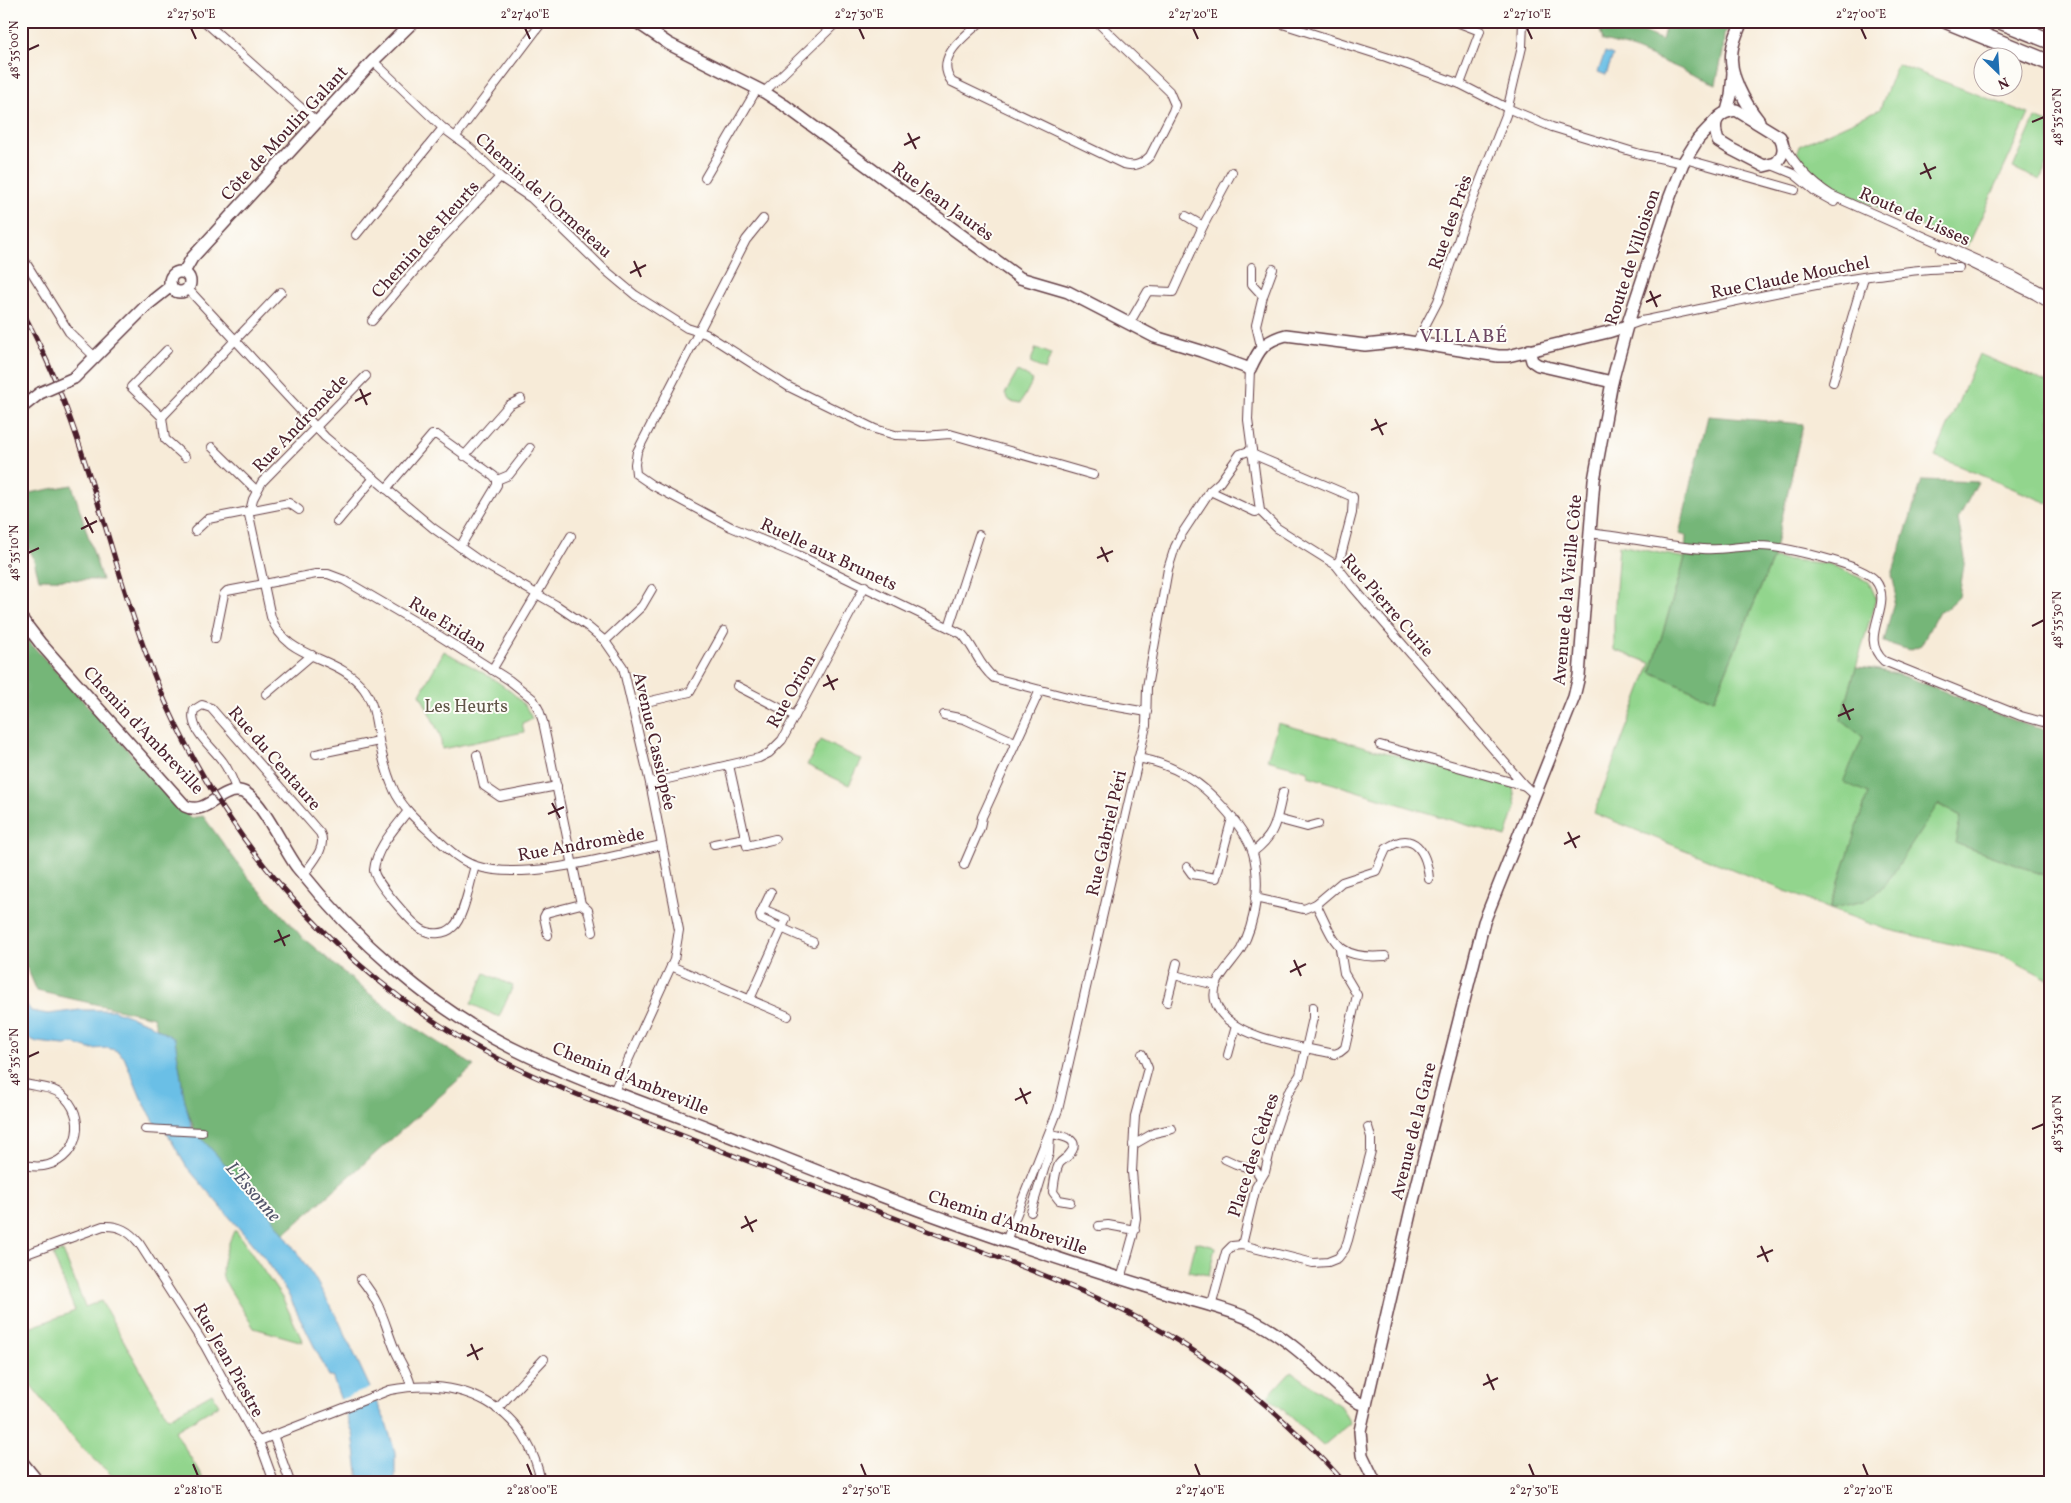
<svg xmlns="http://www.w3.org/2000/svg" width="2071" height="1503" font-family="Vollkorn,serif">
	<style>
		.green { fill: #92d58d; stroke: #6e7a5c }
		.forest { fill: #75b678; stroke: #606a52 }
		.water { fill: #6abfe6; stroke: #5a6f88 }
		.pier { fill: #f7ebd8 }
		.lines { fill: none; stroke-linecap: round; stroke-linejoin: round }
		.street-casing { stroke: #643e45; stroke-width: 10 }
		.secondary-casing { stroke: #643e45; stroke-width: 14 }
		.highway-casing { stroke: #643e45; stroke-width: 18 }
		.street { stroke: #fff; stroke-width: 8 }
		.secondary { stroke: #fff; stroke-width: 11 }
		.highway { stroke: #fff; stroke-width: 15 }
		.rail-casing { stroke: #4a1f2b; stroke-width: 5 }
		.rail { stroke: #fdfcf7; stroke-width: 3; stroke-dasharray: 9; stroke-linecap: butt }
		.secondary-bridge-casing { stroke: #643e45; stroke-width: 14; stroke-linecap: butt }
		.secondary-bridge { stroke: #fff; stroke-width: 11 }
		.ticks { fill: none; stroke: #4a1f2b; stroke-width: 2 }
		.labels { text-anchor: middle; stroke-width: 4; stroke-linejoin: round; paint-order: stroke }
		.street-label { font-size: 18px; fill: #4a1f2b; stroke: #fdfcf7 }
		.park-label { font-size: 18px; fill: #605648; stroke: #fdfcf7 }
		.water-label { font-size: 19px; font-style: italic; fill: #55576c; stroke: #fdfcf7 }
		.quarter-label { font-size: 20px; letter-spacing: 1px; fill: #6f4963; stroke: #fdfcf7 }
		.neatline { fill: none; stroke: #4a1f2b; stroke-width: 2 }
		.ticks-label { font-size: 12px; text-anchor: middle; fill: #4a1f2b }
	</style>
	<rect width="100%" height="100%" fill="#fdfcf7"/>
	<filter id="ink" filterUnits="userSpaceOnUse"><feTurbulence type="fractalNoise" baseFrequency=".02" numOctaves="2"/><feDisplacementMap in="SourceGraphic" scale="10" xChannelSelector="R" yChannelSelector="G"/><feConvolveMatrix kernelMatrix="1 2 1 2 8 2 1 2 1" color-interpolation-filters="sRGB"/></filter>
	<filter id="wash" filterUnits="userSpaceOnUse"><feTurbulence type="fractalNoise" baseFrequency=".0096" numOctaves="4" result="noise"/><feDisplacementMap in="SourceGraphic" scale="20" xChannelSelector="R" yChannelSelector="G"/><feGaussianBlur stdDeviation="1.12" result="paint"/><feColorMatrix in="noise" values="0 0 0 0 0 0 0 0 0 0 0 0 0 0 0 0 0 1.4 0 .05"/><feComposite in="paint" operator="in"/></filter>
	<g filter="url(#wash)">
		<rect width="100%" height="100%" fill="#f7ebd8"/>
		<g class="green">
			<polygon points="1897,64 2029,114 1968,246 1827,186 1811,172 1797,152 1799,146 1880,109"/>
			<polygon points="2035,118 2050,124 2050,159 2040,180 2013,168"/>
			<polygon points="1036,348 1051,354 1045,370 1030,363"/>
			<polygon points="1979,354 2050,384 2050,504 1935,456"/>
			<polygon points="1018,371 1033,380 1021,403 1010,401 1005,394"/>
			<polygon points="1619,545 1685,558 1651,672 1714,700 1773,558 1830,564 1869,582 1876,598 1841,720 1863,737 1869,793 1830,908 1885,886 1937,804 1961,816 1956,843 2050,877 2050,980 2004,956 1885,929 1830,909 1594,813 1651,663 1614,650 1614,618"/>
			<path d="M444,651C471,667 522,689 532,719L522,723L524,732L442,749L440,735L420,694Z"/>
			<polygon points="1278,723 1513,787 1516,806 1506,837 1308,776 1308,771 1267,760"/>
			<polygon points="820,740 862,760 849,785 807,765"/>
			<polygon points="485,973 513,986 499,1017 471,1004"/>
			<path d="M234,1231H236L283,1299L303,1342L254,1328L225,1282C217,1268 228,1245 234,1231Z"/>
			<polygon points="1196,1242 1215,1247 1209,1275 1189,1271"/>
			<polygon points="63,1251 85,1307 101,1301 168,1418 212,1393 219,1405 175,1431 205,1482 119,1482 79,1445 21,1373 21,1331 75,1311 53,1255"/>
			<polygon points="1291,1371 1340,1406 1350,1423 1323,1446 1268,1396"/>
		</g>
		<g class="forest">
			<polygon points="1602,21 1616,21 1662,40 1667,21 1734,21 1724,35 1723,52 1716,84 1631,48 1603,41 1600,30 1603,27"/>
			<polygon points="1708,416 1803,424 1773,558 1714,700 1651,672 1685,558 1686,536 1679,534"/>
			<polygon points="1922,480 1978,482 1958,519 1965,558 1959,597 1946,609 1939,611 1921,645 1909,650 1884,642 1896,593 1892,575"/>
			<polygon points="72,485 102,580 39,579 33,557 21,533 21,500 29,493"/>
			<polygon points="21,633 190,818 203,816 247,876 303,938 366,991 406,1022 474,1066 281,1237 202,1150 153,1017 37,991 21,954"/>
			<path d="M1856,667C1904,670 1950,695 1995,713C2013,720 2030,728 2050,730V877L1955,843L1961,816L1938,804L1885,886L1864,901L1830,909L1868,793L1843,782L1863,737L1841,720Z"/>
		</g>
		<g class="water">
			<polygon points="1605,52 1613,55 1606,75 1598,72"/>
			<polygon points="21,971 27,1005 31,1011 48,1014 80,1010 113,1010 148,1023 175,1039 184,1097 192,1128 268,1211 314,1277 338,1319 386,1422 395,1452 395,1482 359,1482 353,1433 332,1376 329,1376 287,1292 267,1261 186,1166 163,1126 157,1126 141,1098 124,1057 117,1051 108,1048 90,1049 74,1044 64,1045 37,1042 21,1035"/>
		</g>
		<polygon class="pier" points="373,1387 379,1400 344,1413 339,1400"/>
	</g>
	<g filter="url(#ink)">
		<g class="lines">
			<g class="street-casing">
				<g id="street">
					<polyline points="204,21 318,123"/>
					<path d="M982,21C965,36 933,58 952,82L1123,164C1134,167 1141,165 1150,156L1173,111L1175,105L1169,91L1096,21"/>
					<polyline points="1273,21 1386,57 1460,84 1507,108 1552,127 1640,154 1683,163"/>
					<polyline points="1454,21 1480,31 1460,84"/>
					<polyline points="373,61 443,128 470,148 500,177 531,198 604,269 635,295 687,328 706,334 789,387 875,429 895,435 924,436 950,434 1093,475"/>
					<polyline points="764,92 838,21"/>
					<polyline points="456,136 543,21"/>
					<path d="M1784,145C1795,165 1812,183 1831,195L2015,277L2050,296"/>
					<polyline points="1685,159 1795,190"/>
					<polyline points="1772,165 1794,174 1816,192 1834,202"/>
					<polyline points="705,178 757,89"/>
					<path d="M763,219L746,240L637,452L635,464L636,474L652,485L731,527L798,555L962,634C975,648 979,666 994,678L1083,701L1147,712"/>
					<polyline points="1203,226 1232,172"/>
					<polyline points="356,235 443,128"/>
					<polyline points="1941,249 2035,295 2050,304"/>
					<polyline points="21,255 69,332 96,358"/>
					<polyline points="1252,267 1252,284 1263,296 1256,325 1261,346"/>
					<polyline points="188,289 325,437 433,528 484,564 556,605 587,626 605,641 623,667 650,783 679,930 674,960 614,1091"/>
					<polyline points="1263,296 1273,269"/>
					<polyline points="372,321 438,243 500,177"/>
					<polyline points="1129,324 1148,291 1173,292 1203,226 1186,216"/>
					<path d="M1627,326L1641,321C1719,306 1797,286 1876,275C1904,272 1931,267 1959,268"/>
					<polyline points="1416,343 1438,301 1466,217 1506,115 1522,47 1523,21"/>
					<polyline points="167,350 131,387 162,417 165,439 185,457"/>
					<polyline points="1250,369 1248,420 1260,511 1277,528 1336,565 1353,587 1525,786 1535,795"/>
					<path d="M366,376L262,482L253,499L249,515L271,617C286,661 338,654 364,689C377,707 376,733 382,754C385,766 389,779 394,790C402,808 419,822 433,835C446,847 459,861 476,866C524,882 611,856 662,845"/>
					<polyline points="1833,382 1864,277"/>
					<polyline points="162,417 281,292"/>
					<polyline points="212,447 256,490"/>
					<polyline points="1252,454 1353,497 1352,513 1340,559 1336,565"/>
					<polyline points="464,456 509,405 521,399"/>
					<polyline points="497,480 509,475 530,448"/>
					<polyline points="386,489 432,435 437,435 494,476 497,480 497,485 460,547"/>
					<polyline points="1210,491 1255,512 1260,511"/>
					<polyline points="337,522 374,478"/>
					<polyline points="195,531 208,519 289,503 299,510"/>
					<path d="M1589,533C1627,537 1665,546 1703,549C1721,551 1741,545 1759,546C1781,546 1862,564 1875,580C1896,606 1856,636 1884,661L2021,716L2050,724"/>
					<polyline points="949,627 979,535"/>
					<polyline points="215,639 224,594 227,591 316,574 328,574 344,580 438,635 509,680 533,699 539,710 543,722 581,904 546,913 544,917 548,935"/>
					<polyline points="605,641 642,606 652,589"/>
					<polyline points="492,670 571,536"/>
					<polyline points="737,686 795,716"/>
					<polyline points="266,694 312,655"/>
					<polyline points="633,705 690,692 724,631"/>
					<polyline points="944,715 964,719 1015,742"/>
					<polyline points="1380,745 1525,786"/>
					<polyline points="316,754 379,741"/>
					<polyline points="477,755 484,786 500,797 557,786"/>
					<path d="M1138,758C1173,764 1199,780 1222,806C1233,818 1248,836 1253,853C1261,883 1256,922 1241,949C1230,967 1205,985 1218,1008C1234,1039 1303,1047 1335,1054L1340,1052L1345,1048L1357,995L1344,973L1340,949"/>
					<polyline points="729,765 747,846 775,839"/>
					<polyline points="650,783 759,758 769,753 782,740 865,586"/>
					<path d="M237,791C233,781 229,770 223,762C213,747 188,730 194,710L202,705L211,708L320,833C328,847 311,864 304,874"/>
					<path d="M408,811C395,828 376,848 374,870C373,880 412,923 421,929C430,935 445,935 453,927C464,918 470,881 475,866"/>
					<polyline points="1277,819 1307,827 1318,824"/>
					<polyline points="714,844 745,838"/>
					<path d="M1253,852C1277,834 1276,820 1283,792"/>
					<polyline points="964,865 980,828 982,817 1040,690"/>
					<polyline points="1187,867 1192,874 1216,878 1232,818"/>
					<polyline points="771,892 760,915 761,919 813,942"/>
					<polyline points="1255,898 1304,909 1316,904"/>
					<polyline points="581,904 588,910 593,932"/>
					<path d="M1385,956C1336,960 1335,942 1316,904L1342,882L1376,871L1386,849C1414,828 1427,853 1429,879"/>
					<polyline points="671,966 788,1016"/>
					<polyline points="1174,975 1216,985"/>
					<polyline points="750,999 786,919 763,909"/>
					<polyline points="1167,1002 1177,963"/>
					<polyline points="1228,1055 1236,1026"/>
					<path d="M21,1083C34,1087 51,1086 62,1095C87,1115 80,1156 48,1165C39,1168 30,1166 21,1165"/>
					<polyline points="145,1129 202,1132"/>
					<path d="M1050,1134C1063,1136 1084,1139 1068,1156C1065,1159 1061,1161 1059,1164C1055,1172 1054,1184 1053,1192L1059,1200L1070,1202"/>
					<polyline points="1133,1145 1154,1133 1172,1129"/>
					<polyline points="1225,1159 1236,1164 1256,1170 1261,1178"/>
					<polyline points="1031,1212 1049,1153 1050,1136"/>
					<polyline points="1099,1226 1108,1225 1135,1230"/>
					<polyline points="1006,1241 1058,1110 1146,726 1147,687 1168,569 1175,547 1181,535 1210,491 1220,482 1240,454 1252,450"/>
					<polyline points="1242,1245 1256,1187 1265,1172 1274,1134 1288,1093 1300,1075 1313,1018 1313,1007"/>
					<path d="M21,1256L103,1226C119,1225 129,1231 139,1243L205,1346L253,1434L259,1441"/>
					<path d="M361,1279C382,1305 383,1320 395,1350C400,1362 408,1372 411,1386"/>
					<polyline points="1121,1279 1133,1236 1136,1218 1132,1172 1134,1132 1135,1116 1148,1068 1142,1054"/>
					<polyline points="1211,1307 1226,1252 1232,1246 1242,1245 1313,1263 1328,1262 1338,1258 1345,1249 1348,1240 1371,1151 1371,1137 1368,1127"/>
					<polyline points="497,1409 544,1359"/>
					<polyline points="273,1435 290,1482"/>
					<path d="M259,1441L390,1390C462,1376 526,1405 541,1482"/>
					<polyline points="259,1441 274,1482"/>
				</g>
			</g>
			<g class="secondary-casing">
				<g id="secondary">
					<path d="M635,21L669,44L764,92L784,105L1020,278L1068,292L1155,337L1201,351L1250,369C1259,349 1264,341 1286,335L1365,345L1404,341L1498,356H1508L1608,332L1627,326"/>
					<path d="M1742,21C1738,31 1733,41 1732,51C1728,74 1745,103 1759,121"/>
					<path d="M1736,110L1780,137C1785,147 1784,155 1776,163L1764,166L1731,149L1718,141C1712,122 1716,113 1736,110Z"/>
					<polyline points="1727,111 1731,96 1733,73"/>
					<circle cx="180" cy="282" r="10"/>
					<polyline points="184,272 192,258 373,61 414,21"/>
					<polyline points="1529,350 1532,361 1538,365 1612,382"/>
					<polyline points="74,378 147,305 171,286"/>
					<polyline points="21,408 40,393"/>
					<path d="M21,618L41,644L185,806C208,818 224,780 247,794C264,805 283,848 297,867C354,939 431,1008 514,1049C576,1080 645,1103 709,1128C802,1165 895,1203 989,1235C1047,1255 1105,1274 1164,1292C1192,1301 1228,1308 1254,1321C1290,1339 1320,1370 1350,1397L1359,1403L1366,1405"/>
					<polyline points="21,1461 38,1482"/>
					<polyline points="1375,1482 1362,1455 1360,1431 1411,1209 1484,922 1574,697 1579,676 1594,480 1612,382 1627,326 1669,199 1683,163 1698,139 1718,118"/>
				</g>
			</g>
			<g class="highway-casing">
				<g id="highway">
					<polyline points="1947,21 2050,63"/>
					<polyline points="2000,21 2050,41"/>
				</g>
			</g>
			<use href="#street" class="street"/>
			<use href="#secondary" class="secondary"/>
			<use href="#highway" class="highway"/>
			<g class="rail-casing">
				<path id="rail" d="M21,309C87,428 107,556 156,680C187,755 229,826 283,888C342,956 414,1015 495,1057C550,1086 610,1107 668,1130C755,1164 843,1198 931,1232C1004,1260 1079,1286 1147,1323C1222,1364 1288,1419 1344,1482"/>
			</g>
			<use href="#rail" class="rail"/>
			<g class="secondary-bridge-casing">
				<polyline id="secondary-bridge" points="40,393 74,378"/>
			</g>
			<use href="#secondary-bridge" class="secondary-bridge"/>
		</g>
	</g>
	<path class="ticks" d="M191,28L196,39M525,28L530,39M859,28L864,39M1193,28L1198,39M1527,28L1532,39M1861,28L1866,39M28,50L39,45M2032,122L2044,117M908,133L916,149M904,145L920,137M1924,163L1931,179M1920,174L1936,167M634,261L641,277M630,273L646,265M1650,291L1657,307M1646,302L1661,295M360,389L367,405M355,401L371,393M1375,419L1383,435M1371,430L1387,423M85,517L93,533M81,529L97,521M1101,547L1108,562M28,553L39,548M1097,558L1113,551M2032,626L2044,620M827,675L834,690M823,686L838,679M1843,704L1850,720M1838,716L1854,709M552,803L560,818M548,814L564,807M1568,832L1576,848M1564,844L1580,836M278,930L285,946M274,942L290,935M1294,960L1301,976M1290,972L1306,964M28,1057L39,1052M1020,1088L1027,1104M1015,1100L1031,1092M2032,1129L2044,1124M745,1216L753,1232M741,1228L757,1220M1761,1246L1768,1262M1757,1257L1773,1250M471,1344L478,1360M467,1356L483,1348M1487,1374L1494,1390M1483,1385L1498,1378M193,1464L198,1476M527,1464L532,1476M861,1464L866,1476M1195,1464L1200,1476M1529,1464L1534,1476M1863,1464L1868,1476"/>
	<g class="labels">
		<g class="street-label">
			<text transform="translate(284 133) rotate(-47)" y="6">Côte de Moulin Galant</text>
			<text transform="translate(544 195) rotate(42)" y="6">Chemin de l'Ormeteau</text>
			<text transform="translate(943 201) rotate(36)" y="6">Rue Jean Jaurès</text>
			<text transform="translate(1915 216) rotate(24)" y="6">Route de Lisses</text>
			<text transform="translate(1450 222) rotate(-71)" y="6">Rue des Près</text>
			<text transform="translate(425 239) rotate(-48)" y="6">Chemin des Heurts</text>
			<text transform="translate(1632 257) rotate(-72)" y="6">Route de Villoison</text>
			<text transform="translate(1790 277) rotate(-11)" y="6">Rue Claude Mouchel</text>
			<text transform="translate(300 423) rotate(-46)" y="6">Rue Andromède</text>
			<text transform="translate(829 554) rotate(25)" y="6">Ruelle aux Brunets</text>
			<text transform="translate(1567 590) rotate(-85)" y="6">Avenue de la Vieille Côte</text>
			<text transform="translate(1388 605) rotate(49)" y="6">Rue Pierre Curie</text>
			<text transform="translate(448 624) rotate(32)" y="6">Rue Eridan</text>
			<text transform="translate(791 691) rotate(-61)" y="6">Rue Orion</text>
			<text transform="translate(144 730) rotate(47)" y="6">Chemin d'Ambreville</text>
			<text transform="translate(655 741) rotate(77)" y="6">Avenue Cassiopée</text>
			<text transform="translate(275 758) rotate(49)" y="6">Rue du Centaure</text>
			<text transform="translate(1106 833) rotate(-77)" y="6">Rue Gabriel Péri</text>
			<text transform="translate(581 844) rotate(-10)" y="6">Rue Andromède</text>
			<text transform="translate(631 1078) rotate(22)" y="6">Chemin d'Ambreville</text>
			<text transform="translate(1413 1131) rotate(-76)" y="6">Avenue de la Gare</text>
			<text transform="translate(1253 1155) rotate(-72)" y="6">Place des Cèdres</text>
			<text transform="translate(1008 1222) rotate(19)" y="6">Chemin d'Ambreville</text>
			<text transform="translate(229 1360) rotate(61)" y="6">Rue Jean Piestre</text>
		</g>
		<g class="park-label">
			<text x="466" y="712">Les Heurts</text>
		</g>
		<g class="water-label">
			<text transform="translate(254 1191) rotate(49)" y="7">L'Essonne</text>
		</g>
		<g class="quarter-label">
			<text x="1464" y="342">VILLABÉ</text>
		</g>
	</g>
	<rect width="2071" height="1503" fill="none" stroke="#fdfcf7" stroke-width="55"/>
	<g transform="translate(1998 72) rotate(155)"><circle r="24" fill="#fdfcf7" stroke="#b5a4a5"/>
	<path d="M0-4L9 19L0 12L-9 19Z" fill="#1f6fb2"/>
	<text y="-8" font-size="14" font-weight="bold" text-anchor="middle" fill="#4a1f2b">N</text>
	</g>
	<rect x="28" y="28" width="2016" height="1448" class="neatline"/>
	<g class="ticks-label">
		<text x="191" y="18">2°27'50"E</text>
		<text x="525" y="18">2°27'40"E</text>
		<text x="859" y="18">2°27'30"E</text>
		<text x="1193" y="18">2°27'20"E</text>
		<text x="1527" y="18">2°27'10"E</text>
		<text x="1861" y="18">2°27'00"E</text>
		<text transform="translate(14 50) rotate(-90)" y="4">48°35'00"N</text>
		<text transform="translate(2057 117) rotate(-90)" y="4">48°35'20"N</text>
		<text transform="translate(14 553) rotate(-90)" y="4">48°35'10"N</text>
		<text transform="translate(2057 620) rotate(-90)" y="4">48°35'30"N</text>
		<text transform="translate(14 1057) rotate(-90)" y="4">48°35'20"N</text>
		<text transform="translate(2057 1124) rotate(-90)" y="4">48°35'40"N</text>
		<text x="198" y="1494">2°28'10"E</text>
		<text x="532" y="1494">2°28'00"E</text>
		<text x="866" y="1494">2°27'50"E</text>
		<text x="1200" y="1494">2°27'40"E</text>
		<text x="1534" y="1494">2°27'30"E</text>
		<text x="1868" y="1494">2°27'20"E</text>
	</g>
</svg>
